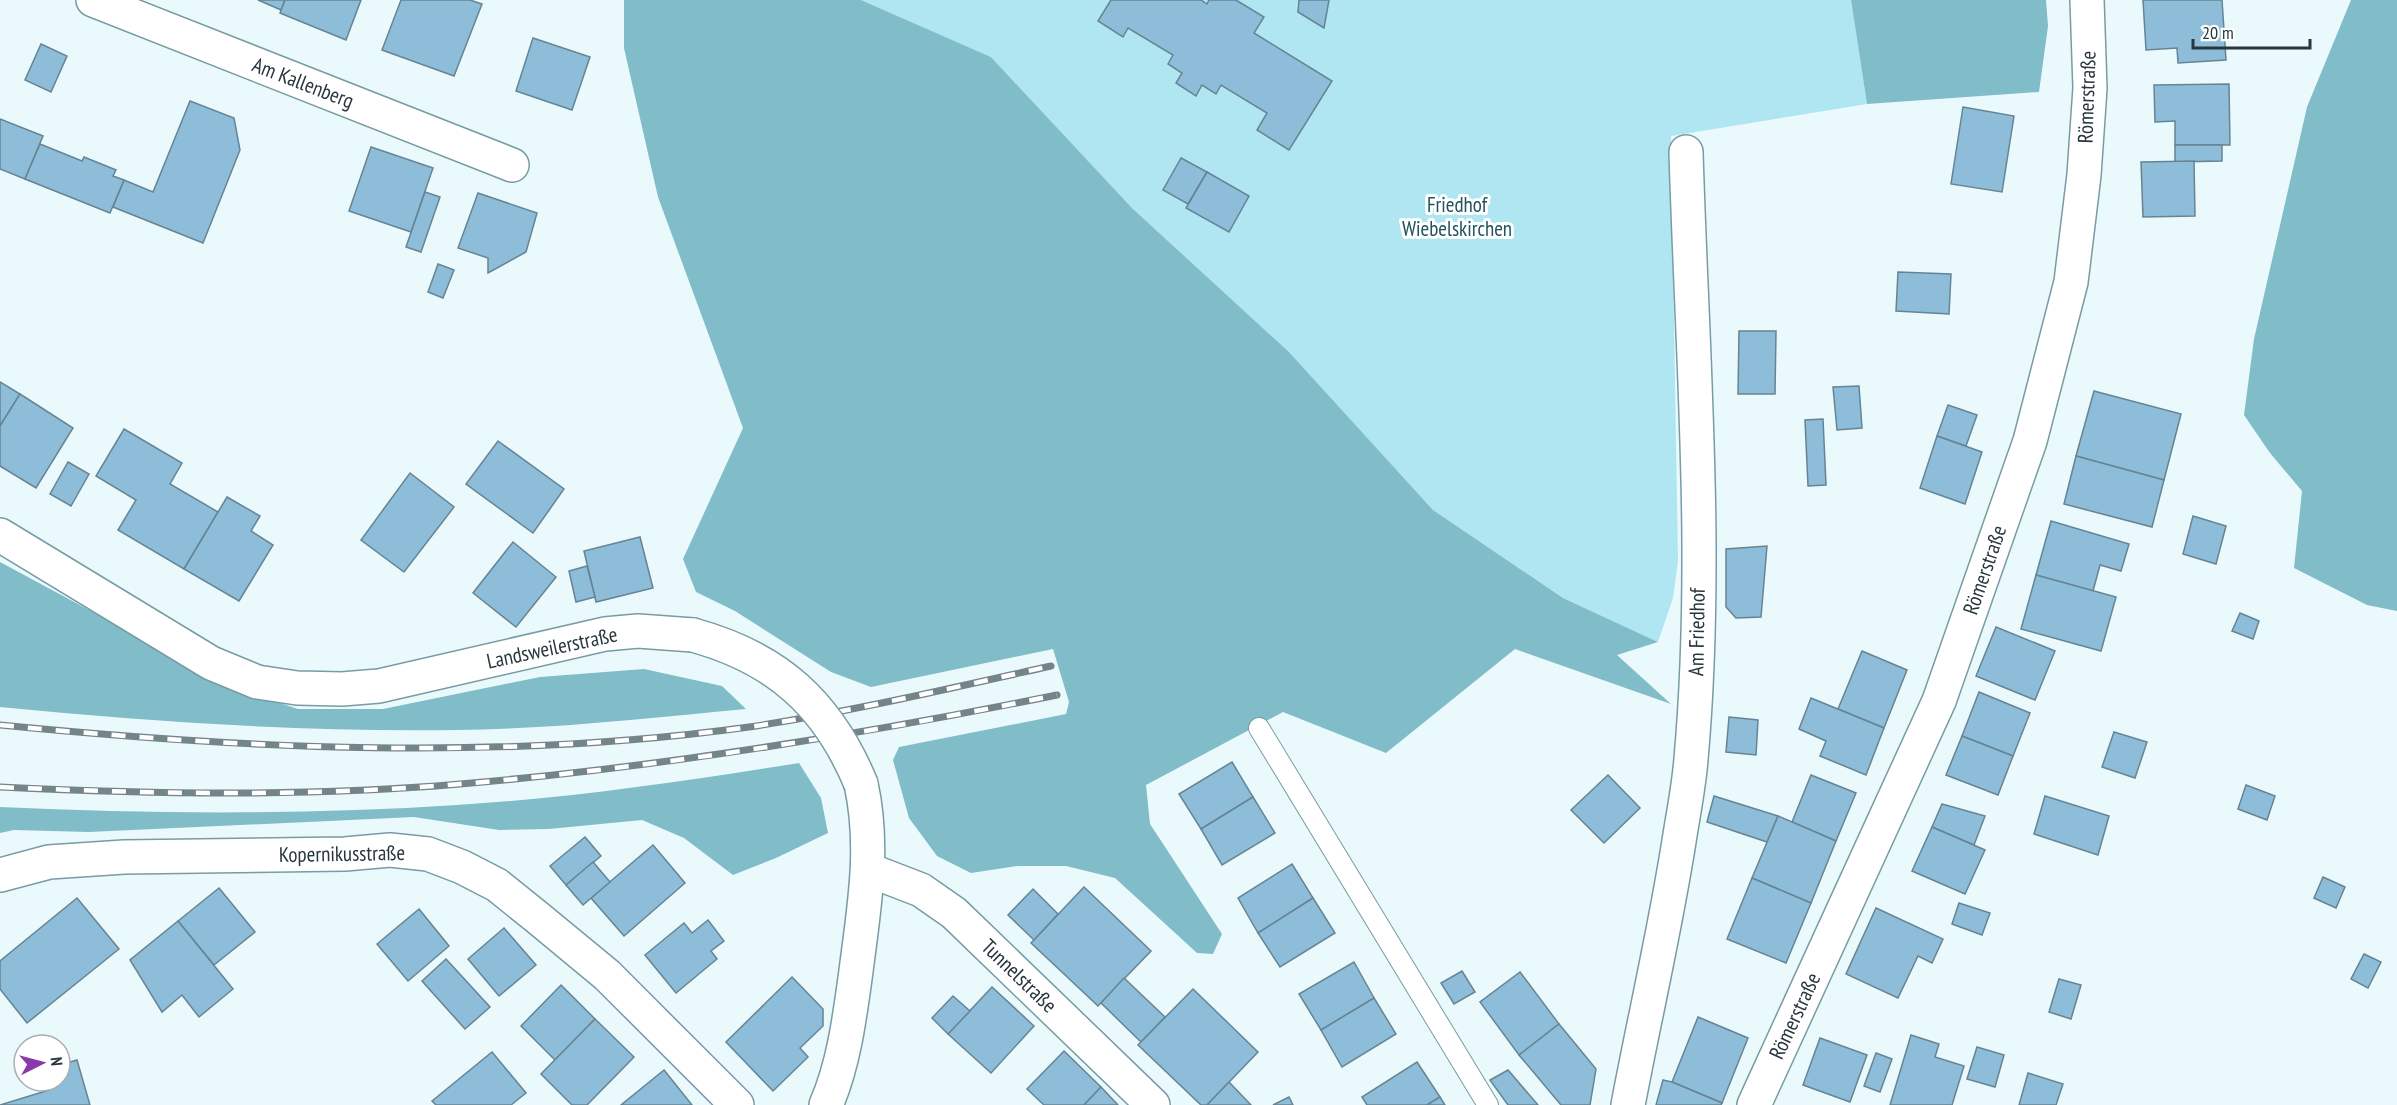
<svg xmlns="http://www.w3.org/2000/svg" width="2397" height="1105" font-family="'PT Sans Narrow',sans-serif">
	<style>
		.green { fill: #b0e6f2 }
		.forest { fill: #81bcc9 }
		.building { fill: #8dbdd8; stroke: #668494; stroke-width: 1.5 }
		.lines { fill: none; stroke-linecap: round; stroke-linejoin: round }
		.service-casing { stroke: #779ca4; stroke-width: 22 }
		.minor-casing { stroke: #779ca4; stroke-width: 36 }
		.tertiary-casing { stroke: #779ca4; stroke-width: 36 }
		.service { stroke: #fff; stroke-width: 20 }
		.minor { stroke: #fff; stroke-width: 33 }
		.tertiary { stroke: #fff; stroke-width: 33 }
		.rail-casing { stroke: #758488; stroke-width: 7 }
		.rail { stroke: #fff; stroke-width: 4.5; stroke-dasharray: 14; stroke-linecap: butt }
		.tertiary-bridge-casing { stroke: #779ca4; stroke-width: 36; stroke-linecap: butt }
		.tertiary-bridge { stroke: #fff; stroke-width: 33 }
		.labels { text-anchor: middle; stroke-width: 6; stroke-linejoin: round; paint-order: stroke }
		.street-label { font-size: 21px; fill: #28373b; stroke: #fff }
		.park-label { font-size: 21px; fill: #21545e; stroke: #fff }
	</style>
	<rect width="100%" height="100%" fill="#eaf9fc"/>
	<polygon class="green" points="861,0 1851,0 1867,104 1671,136 1678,561 1673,598 1658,642 1563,598 1433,510 1289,352 1132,208 991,57"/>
	<g class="forest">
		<polygon points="624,0 861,0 991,57 1132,208 1289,352 1433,510 1563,598 1658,642 1617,655 1671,704 1515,649 1386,753 1283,712 1146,785 1150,824 1222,934 1213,954 1197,953 1115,878 1066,866 1017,866 971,873 937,856 909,818 893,760 899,747 1066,714 1069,702 1053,649 871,687 831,672 735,611 696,592 683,559 743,428 658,197 624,48"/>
		<polygon points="1851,0 2046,0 2048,26 2039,92 1867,104"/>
		<polygon points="2351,0 2397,0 2397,611 2367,605 2294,568 2302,491 2270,453 2244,415 2254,339 2307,107"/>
		<path d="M0,562L234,688L298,709H383L540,677L644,669L722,686L746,709C650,718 553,729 457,730C304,732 152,722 0,707Z"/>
		<path d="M799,763L821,798L828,833L776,858L733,875L684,838L642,820L549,829L499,830L414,817L89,832L14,830L0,833V807C152,814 305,815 457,805C572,798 686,781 799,763Z"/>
	</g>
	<g class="building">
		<polygon points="258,0 285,0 281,10"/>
		<polygon points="285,0 361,0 346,40 280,13"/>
		<polygon points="401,0 470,0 482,4 454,76 382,50"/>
		<polygon points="1111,0 1201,0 1207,4 1209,0 1236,0 1264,17 1254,33 1332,81 1289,150 1257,130 1267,113 1221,85 1216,94 1202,85 1196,96 1176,83 1182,73 1168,64 1173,55 1128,28 1123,37 1098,21"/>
		<polygon points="1299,0 1329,0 1324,28 1298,12"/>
		<polygon points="2143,0 2222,0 2226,60 2178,63 2177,48 2146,50"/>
		<polygon points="533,38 590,57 572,110 516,91"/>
		<polygon points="41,44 67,56 51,92 25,80"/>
		<polygon points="2229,84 2230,145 2175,145 2175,121 2155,122 2154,85"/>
		<polygon points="190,101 234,118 240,150 203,243 113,207 124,180 153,192"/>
		<polygon points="1963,107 2014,116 2002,192 1951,184"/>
		<polygon points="0,119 43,136 25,179 0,169"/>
		<polygon points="40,144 82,161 84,157 116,170 113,176 124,180 110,213 25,179"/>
		<polygon points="2175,145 2222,145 2222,161 2175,162"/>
		<polygon points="371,147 433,168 411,232 349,211"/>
		<polygon points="1181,158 1207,172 1188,204 1163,190"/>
		<polygon points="2194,161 2195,216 2143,217 2141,162"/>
		<polygon points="1207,172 1249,196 1229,232 1186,208"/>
		<polygon points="425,192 440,197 421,252 406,247"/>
		<polygon points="478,193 537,213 526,252 488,273 488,258 458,248"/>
		<polygon points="438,264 454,270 443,298 428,292"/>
		<polygon points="1898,272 1951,274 1949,314 1896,311"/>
		<polygon points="1739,331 1776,331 1775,394 1738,394"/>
		<polygon points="0,382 20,394 0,426"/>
		<polygon points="1859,386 1862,428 1837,430 1833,387"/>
		<polygon points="2094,391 2181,414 2164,480 2076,456"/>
		<polygon points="20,394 73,428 36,488 0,466 0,426"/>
		<polygon points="1948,405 1977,415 1966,446 1937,436"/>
		<polygon points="1823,419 1826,485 1808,486 1805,420"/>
		<polygon points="124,429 182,463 170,484 218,512 184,569 118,530 136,500 96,476"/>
		<polygon points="1937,436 1982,452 1965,504 1920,488"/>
		<polygon points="498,441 564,489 533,533 466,484"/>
		<polygon points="2076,456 2164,480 2152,527 2064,504"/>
		<polygon points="68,462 89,474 71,506 50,494"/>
		<polygon points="410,473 454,507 404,572 361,540"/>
		<polygon points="227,497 260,516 251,531 273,545 239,601 184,569"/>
		<polygon points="2193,516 2226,526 2216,564 2183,554"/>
		<polygon points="2051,521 2129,544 2121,571 2100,565 2093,591 2036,575"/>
		<polygon points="640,537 653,588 596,602 584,551"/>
		<polygon points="513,542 556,577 516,627 473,593"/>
		<polygon points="1767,546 1761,617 1736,618 1726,607 1726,549"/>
		<polygon points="587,566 595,597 576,602 569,571"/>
		<polygon points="2036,575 2116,597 2101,651 2021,629"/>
		<polygon points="2240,613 2259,621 2253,639 2232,631"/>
		<polygon points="1996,627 2055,651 2035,700 1976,676"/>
		<polygon points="1862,651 1907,670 1884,728 1838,709"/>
		<polygon points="1979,692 2030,713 2013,756 1962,736"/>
		<polygon points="1811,698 1884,728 1866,775 1820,756 1826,741 1799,729"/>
		<polygon points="1729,717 1758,720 1756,755 1726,752"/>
		<polygon points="2114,732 2147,742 2135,778 2102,767"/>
		<polygon points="1962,736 2013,756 1998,795 1946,775"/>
		<polygon points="1232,762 1253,797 1201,829 1179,794"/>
		<polygon points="1608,775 1640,808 1604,843 1571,810"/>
		<polygon points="1811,775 1856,793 1836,841 1792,822"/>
		<polygon points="2246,785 2275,796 2267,820 2238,809"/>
		<polygon points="1714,796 1778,816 1767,842 1707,822"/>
		<polygon points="2045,796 2109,816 2098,855 2034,834"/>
		<polygon points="1253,797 1275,833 1222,865 1201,829"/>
		<polygon points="1942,804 1985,816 1974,845 1932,827"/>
		<polygon points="1778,816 1836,841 1811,903 1752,878"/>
		<polygon points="1932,827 1985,850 1965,894 1912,871"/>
		<polygon points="585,837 601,856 566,885 550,866"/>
		<polygon points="653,845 685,883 624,936 591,898"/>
		<polygon points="593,862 610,882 583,905 566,885"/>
		<polygon points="1292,864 1313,898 1258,933 1238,898"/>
		<polygon points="2323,877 2345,887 2336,908 2314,898"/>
		<polygon points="1752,878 1811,903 1786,963 1727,939"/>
		<polygon points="1084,887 1151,951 1098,1006 1031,943"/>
		<polygon points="219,888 255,932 214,965 178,921"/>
		<polygon points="1033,889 1058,914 1034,940 1008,915"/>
		<polygon points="77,898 119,949 27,1023 0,989 0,961"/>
		<polygon points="1313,898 1335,933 1280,967 1258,933"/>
		<polygon points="1959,903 1990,913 1982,935 1952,924"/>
		<polygon points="1876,908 1943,939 1932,963 1918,956 1898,998 1846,974"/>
		<polygon points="419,909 449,946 408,981 377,944"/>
		<polygon points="708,920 724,941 711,951 717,959 676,993 645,955 684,923 692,933"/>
		<polygon points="178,921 233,989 199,1017 182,995 162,1012 130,960"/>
		<polygon points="504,928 536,965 499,996 468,959"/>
		<polygon points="2364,954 2381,962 2368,988 2351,979"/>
		<polygon points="446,959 490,1007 465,1029 422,981"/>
		<polygon points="1354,962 1374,998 1321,1030 1299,994"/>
		<polygon points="1462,971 1475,992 1454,1004 1441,983"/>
		<polygon points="1520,972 1559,1024 1519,1055 1480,1002"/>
		<polygon points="792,977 823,1009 823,1026 800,1048 808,1057 773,1091 726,1042"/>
		<polygon points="1124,978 1165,1017 1141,1042 1101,1003"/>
		<polygon points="2059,979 2081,985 2071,1019 2049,1012"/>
		<polygon points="561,985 595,1019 555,1060 521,1026"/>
		<polygon points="992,987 1034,1026 991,1073 948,1034"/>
		<polygon points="1193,989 1258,1052 1207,1105 1201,1105 1138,1045"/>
		<polygon points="953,996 970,1011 948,1034 932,1018"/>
		<polygon points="1374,998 1396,1034 1342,1067 1321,1030"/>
		<polygon points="1698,1017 1748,1038 1722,1103 1672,1082"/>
		<polygon points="595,1019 634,1057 587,1105 572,1105 541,1074"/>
		<polygon points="1559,1024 1596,1069 1590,1105 1561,1105 1519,1055"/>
		<polygon points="1911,1035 1939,1044 1935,1057 1964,1066 1952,1105 1890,1105"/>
		<polygon points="1820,1038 1867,1055 1850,1102 1803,1085"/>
		<polygon points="1977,1047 2004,1055 1995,1087 1967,1079"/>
		<polygon points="1064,1051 1101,1087 1084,1105 1044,1105 1027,1089"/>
		<polygon points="492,1052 526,1093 511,1105 436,1105 432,1101"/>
		<polygon points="1876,1053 1892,1059 1880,1092 1864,1086"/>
		<polygon points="77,1060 90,1105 0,1105 49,1090 46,1081 60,1081 60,1065"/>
		<polygon points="1417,1062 1440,1097 1427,1105 1367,1105 1362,1097"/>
		<polygon points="664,1070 692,1105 621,1105"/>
		<polygon points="1508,1070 1538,1105 1508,1105 1490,1080"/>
		<polygon points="2028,1073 2063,1084 2056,1105 2019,1105"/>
		<polygon points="1663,1080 1672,1082 1722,1103 1721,1105 1656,1105"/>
		<polygon points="1229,1082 1251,1105 1207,1105"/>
		<polygon points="1101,1087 1118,1105 1084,1105"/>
		<polygon points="1289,1097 1293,1105 1273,1105"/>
		<polygon points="1440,1097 1445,1105 1427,1105"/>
	</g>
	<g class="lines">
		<g class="service-casing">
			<polyline id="service" points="1259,728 1488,1105"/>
		</g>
		<g class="minor-casing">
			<g id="minor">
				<polyline points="93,0 512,165"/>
				<polyline points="869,870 921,890 954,913 1153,1105"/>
				<path d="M1628,1105C1645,1015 1666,926 1680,835C1684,810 1689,785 1691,759C1709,558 1692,354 1686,152"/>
				<polyline points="1754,1105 1939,701 2030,441 2071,282 2084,175 2090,88 2087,0"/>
			</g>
		</g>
		<g class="tertiary-casing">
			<g id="tertiary">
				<polyline points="0,535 211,663 257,682 297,688 342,689 379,686 605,634 638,631 693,635"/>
				<polyline points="0,875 49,862 124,857 345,854 390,850 428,854 462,867 497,885 538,918 607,975 737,1105"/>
				<path d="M826,1105C844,1064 850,1015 856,971C864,908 875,847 861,784"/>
			</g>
		</g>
		<use href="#service" class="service"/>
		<use href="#minor" class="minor"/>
		<use href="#tertiary" class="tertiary"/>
		<g class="rail-casing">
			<g id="rail">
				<path d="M0,725C247,749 502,761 749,727C850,712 951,688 1051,666"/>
				<path d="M0,787C152,794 307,797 460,784C661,767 859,735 1057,695"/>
			</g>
		</g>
		<use href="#rail" class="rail"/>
		<g class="tertiary-bridge-casing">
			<path id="tertiary-bridge" d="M693,635C777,658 828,704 861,784"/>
		</g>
		<use href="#tertiary-bridge" class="tertiary-bridge"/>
	</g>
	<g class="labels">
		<g class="street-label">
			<text transform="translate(303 83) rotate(21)" y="7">Am Kallenberg</text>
			<text transform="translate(2087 97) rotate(-88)" y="7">Römerstraße</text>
			<text transform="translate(1985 570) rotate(-71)" y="7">Römerstraße</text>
			<text transform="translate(1697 632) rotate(-89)" y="7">Am Friedhof</text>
			<text transform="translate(552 648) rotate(-12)" y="7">Landsweilerstraße</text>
			<text transform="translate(342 854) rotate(-1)" y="7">Kopernikusstraße</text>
			<text transform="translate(1019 976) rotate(44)" y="7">Tunnelstraße</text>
			<text transform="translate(1795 1016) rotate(-65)" y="7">Römerstraße</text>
		</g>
		<g class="park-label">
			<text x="1457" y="212">Friedhof<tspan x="1457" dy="24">Wiebelskirchen</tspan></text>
		</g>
	</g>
	<g transform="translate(42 1063) rotate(84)"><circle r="28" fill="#ffffff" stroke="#a9afb1" stroke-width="1.5"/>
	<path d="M0-4.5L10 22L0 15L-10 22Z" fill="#8a39a8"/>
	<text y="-9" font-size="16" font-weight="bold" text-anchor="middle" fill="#28373b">N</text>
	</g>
	<path d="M2193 39v9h117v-9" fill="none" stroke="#28373b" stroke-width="3"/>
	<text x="2202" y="39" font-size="18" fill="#28373b" stroke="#ffffff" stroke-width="4.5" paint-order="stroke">20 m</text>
</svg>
